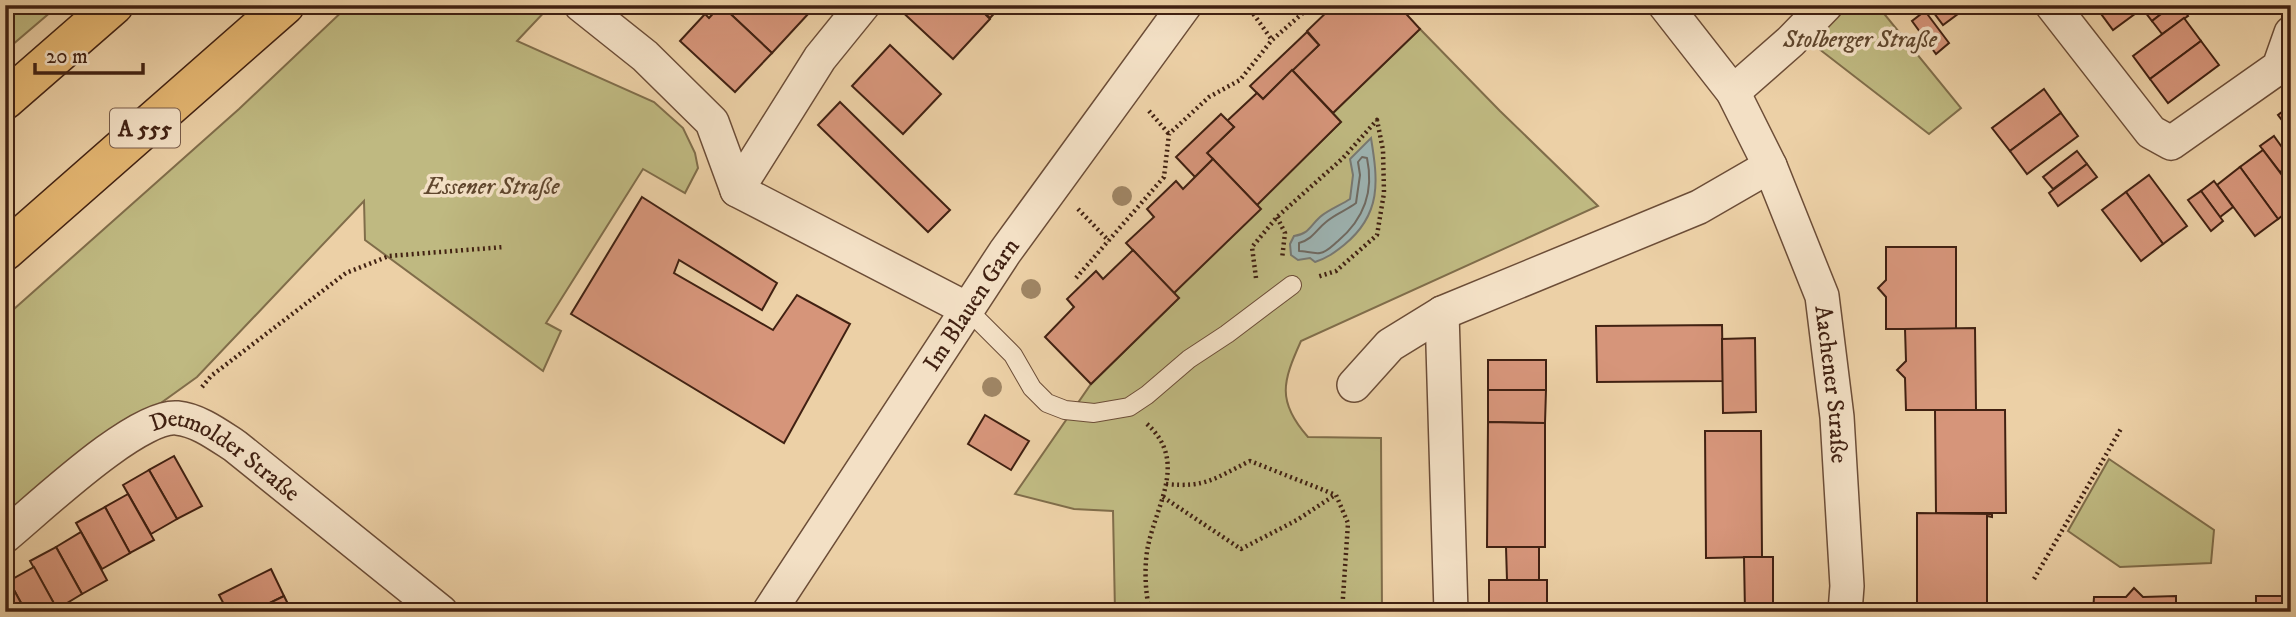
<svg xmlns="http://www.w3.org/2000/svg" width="2296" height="617" font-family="'IM FELL DW Pica',serif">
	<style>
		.green { fill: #bfb981; stroke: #806d4a; stroke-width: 2 }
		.water { fill: #9db4b3; stroke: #787973; stroke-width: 2 }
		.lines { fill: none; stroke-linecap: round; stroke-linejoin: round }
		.shore { stroke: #6f6a62; stroke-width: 2 }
		.building { fill: #d6957a; stroke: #412112; stroke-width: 2 }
		.service-casing { stroke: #6c4d37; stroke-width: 20 }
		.minor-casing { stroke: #6c4d37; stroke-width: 36 }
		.motorway-casing { stroke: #412112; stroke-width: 41 }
		.path { stroke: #412112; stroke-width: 4.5; stroke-dasharray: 2 3.5; stroke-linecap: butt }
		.service { stroke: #f3e0c5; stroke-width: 18 }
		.minor { stroke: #f3e0c5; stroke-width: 33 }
		.motorway { stroke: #e6b873; stroke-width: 38 }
		.tree { fill: #9f8564 }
		.labels { text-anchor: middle; stroke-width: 7; stroke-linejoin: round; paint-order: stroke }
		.shield { fill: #f3e0c5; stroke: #765a48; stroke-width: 2 }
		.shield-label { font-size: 23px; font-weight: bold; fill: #412112 }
		.park-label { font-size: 24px; font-style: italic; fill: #60472e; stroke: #f3e0c5 }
		.street-label { font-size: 24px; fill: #412112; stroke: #f3e0c5 }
	</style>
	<rect width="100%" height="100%" fill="#ecd0a6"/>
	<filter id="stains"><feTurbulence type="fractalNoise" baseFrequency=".00286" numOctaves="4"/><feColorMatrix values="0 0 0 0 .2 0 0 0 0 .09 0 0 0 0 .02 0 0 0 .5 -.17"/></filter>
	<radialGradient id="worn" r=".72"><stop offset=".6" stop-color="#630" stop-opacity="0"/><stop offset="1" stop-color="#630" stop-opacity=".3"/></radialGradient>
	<g class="green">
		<polygon points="5,5 59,5 5,51"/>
		<polygon points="349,5 551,5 517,41 654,102 683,128 695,153 698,168 685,193 643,169 546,323 561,331 543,371 365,240 364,201 197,377 5,515 5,317 239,109"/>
		<polygon points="1845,5 1877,5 1961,108 1929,134 1810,42"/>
		<path d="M1420,29L1500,111L1598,206L1301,341C1283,381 1276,401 1308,437L1381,438L1382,612H1115L1113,511L1074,509L1015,494L1091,384L1179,298L1174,293L1257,205L1341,122L1333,113Z"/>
		<polygon points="2109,459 2214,530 2211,563 2120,567 2068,531"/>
	</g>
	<path class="water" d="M1371,138C1378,181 1382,214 1344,245C1334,253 1327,258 1315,262L1310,258L1298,260L1291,255L1290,244L1294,236C1309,234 1310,226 1320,217C1328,210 1341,205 1350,199L1353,175L1350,159Z"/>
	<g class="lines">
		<path class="shore" d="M1362,157L1367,158C1374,191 1364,219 1338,241C1333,245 1327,252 1320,253C1314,254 1305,251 1299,251V243C1313,239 1316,230 1326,222C1335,214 1347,210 1356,203L1360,175L1358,162Z"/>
	</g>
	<g class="building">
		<polygon points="721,5 800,5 809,13 772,53"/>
		<polygon points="721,5 772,53 735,92 680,41 705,14 709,18"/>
		<polygon points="899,5 976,5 990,19 953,59 897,7"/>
		<polygon points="976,5 1002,5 990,18"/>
		<polygon points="1334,5 1342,5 1347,10 1353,5 1398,5 1420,29 1333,113 1292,70 1319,45 1307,31"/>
		<polygon points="1928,5 1964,5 1966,8 1943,25"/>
		<polygon points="2098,5 2147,5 2113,30 2096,7"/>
		<polygon points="2147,5 2173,5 2152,21 2142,8"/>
		<polygon points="2173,5 2180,5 2188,16 2162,34 2152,21"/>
		<polygon points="1925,11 1949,43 1936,54 1912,21"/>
		<polygon points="2184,18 2201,41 2150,79 2133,56"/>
		<polygon points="1307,32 1319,45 1263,99 1250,86"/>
		<polygon points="2201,41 2219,65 2168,103 2150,79"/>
		<polygon points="890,45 941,94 903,134 852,86"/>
		<polygon points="1292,70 1341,122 1257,205 1207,153 1234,127 1227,121 1257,93 1263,99"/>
		<polygon points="2044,89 2061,113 2010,151 1992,128"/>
		<polygon points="840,102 950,210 928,232 818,125"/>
		<polygon points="2291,105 2291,132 2278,115"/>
		<polygon points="2061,113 2078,136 2027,174 2010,151"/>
		<polygon points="1221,114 1234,127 1207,153 1213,159 1195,177 1176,157"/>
		<polygon points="2274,136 2291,160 2291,164 2280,172 2260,146"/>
		<polygon points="2263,150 2291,187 2291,209 2278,219 2240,167"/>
		<polygon points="2077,151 2087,164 2053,189 2043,177"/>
		<polygon points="1213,159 1261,209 1174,293 1126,243 1154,217 1147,209 1176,181 1183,189"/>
		<polygon points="2087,164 2097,177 2058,206 2049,193"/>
		<polygon points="2240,167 2278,219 2255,236 2217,185"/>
		<polygon points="2149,175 2187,226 2163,244 2126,192"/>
		<polygon points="2214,181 2233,207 2220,217 2201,191"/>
		<polygon points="2201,191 2223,221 2211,231 2188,200"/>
		<polygon points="2126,192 2163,244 2141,261 2102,210"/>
		<polygon points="642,197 777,283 762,310 679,260 674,273 773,330 797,295 850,324 784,443 571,314"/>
		<polygon points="1886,247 1956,247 1956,329 1886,329 1886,297 1878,288 1886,280"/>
		<polygon points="1133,250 1179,298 1091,384 1045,337 1074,307 1067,299 1096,271 1103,279"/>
		<polygon points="1722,325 1723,381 1597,382 1596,326"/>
		<polygon points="1975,328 1976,410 1906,410 1905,378 1897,370 1906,361 1905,329"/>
		<polygon points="1755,338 1756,412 1723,413 1722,339"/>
		<rect x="1488" y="360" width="58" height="30"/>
		<polygon points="1488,390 1546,390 1545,423 1488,422"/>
		<polygon points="1935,410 2005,410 2006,513 1936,513"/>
		<polygon points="985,415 1029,441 1011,470 968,444"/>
		<polygon points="1488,422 1545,423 1545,547 1487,547"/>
		<polygon points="1705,431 1761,431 1762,557 1706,558"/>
		<polygon points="174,456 202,506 177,519 149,470"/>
		<polygon points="149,470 177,519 151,534 123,485"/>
		<polygon points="128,494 154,540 130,553 105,507"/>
		<polygon points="105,507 130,553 102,569 76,523"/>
		<polygon points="1917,513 1992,514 1992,517 1987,516 1987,612 1917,612"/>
		<polygon points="81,532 107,580 82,594 56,547"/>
		<polygon points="56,547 82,594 57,609 30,561"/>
		<polygon points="1506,547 1539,547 1539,580 1507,580"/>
		<polygon points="1744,557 1773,557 1773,612 1745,612"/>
		<polygon points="34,567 57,609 59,612 26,612 9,581"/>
		<polygon points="271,569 284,596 251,612 228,612 219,595"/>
		<rect x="1489" y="580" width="58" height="32"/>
		<polygon points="9,581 26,612 5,612 5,583"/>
		<polygon points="2134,588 2143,597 2176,596 2176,612 2093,612 2094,597 2126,597"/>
		<polygon points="2291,594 2291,612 2256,612 2256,596 2289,596"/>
		<polygon points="284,596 292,612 251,612"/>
		<polygon points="1009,610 1080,611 1080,612 1009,612"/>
	</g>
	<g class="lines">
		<g class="service-casing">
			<polyline id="service" points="967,309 1013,355 1032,388 1047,403 1065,410 1094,413 1129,407 1147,395 1189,359 1227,334 1292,285"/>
		</g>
		<g class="minor-casing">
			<g id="minor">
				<polyline points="581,5 645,56 712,122 737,190 967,309"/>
				<path id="s1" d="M1665,5L1733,92L1770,166L1822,296L1837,417L1847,586L1845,612"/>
				<polyline points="2052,5 2151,132 2171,143 2279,67 2291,33"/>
				<polyline points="1733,92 1791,41 1826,5"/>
				<polyline points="737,190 820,58 863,5"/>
				<polyline points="1442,313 1451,612"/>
				<polyline points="1354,385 1390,345 1442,313 1699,207 1770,166"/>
				<path id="s2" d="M5,536C38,509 137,414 177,418C198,420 218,435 235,446L441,612"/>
				<path id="s3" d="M769,612L1005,252L1185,5"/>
			</g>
		</g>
		<g class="motorway-casing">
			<g id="motorway">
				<polyline points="5,100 114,5"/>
				<polyline points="5,251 285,5"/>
			</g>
		</g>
		<g class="path">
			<polyline points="1247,5 1272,40"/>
			<polyline points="1149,111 1169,134"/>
			<polyline points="1078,209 1109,241"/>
			<polyline points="1277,217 1285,233 1282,259"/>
			<polyline points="1076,278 1164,177 1169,134 1209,97 1240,80 1272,40 1312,5"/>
			<polyline points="1256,278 1252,247 1277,217 1343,158 1377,120 1383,150 1384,193 1377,235 1336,271 1317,277"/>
			<polyline points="202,387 211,376 346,273 389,256 504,247"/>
			<path d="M1147,424C1188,461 1157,503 1148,546C1144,565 1145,593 1150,612"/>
			<path d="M1166,484C1206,488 1215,478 1250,461L1336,495L1348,523L1342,612"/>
			<polyline points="1163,497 1241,549 1297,520 1335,495"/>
			<polyline points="2034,579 2122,427"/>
		</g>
		<use href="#service" class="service"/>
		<use href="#minor" class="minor"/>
		<use href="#motorway" class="motorway"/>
	</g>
	<g class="tree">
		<circle cx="1122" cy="196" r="10"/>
		<circle cx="1031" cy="289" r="10"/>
		<circle cx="992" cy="387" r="10"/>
	</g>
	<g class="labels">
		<rect class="shield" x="110" y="108.5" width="70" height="39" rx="5"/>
		<g class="shield-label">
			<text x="145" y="136">A 555</text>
		</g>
		<g class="park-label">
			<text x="1860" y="47">Stolberger Straße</text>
			<text x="492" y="194">Essener Straße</text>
		</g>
		<g class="street-label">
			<text dy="8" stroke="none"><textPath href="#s3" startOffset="368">Im Blauen Garn</textPath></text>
			<text dy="8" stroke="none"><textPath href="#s1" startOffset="422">Aachener Straße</textPath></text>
			<text dy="8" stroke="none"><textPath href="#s2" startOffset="270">Detmolder Straße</textPath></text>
		</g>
	</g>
	<rect width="2296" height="617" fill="none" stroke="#ecd0a6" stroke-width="28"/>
	<rect x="7" y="7" width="2282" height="603" fill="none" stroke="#412112" stroke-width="3.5"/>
	<rect x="14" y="14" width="2268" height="589" fill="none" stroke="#412112" stroke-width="2"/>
	<path d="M35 63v10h108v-10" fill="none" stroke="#412112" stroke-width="3.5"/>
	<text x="46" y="63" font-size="21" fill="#412112" stroke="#f3e0c5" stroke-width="5" paint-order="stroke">20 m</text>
	<rect width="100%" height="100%" filter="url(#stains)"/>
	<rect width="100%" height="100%" fill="url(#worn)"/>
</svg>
